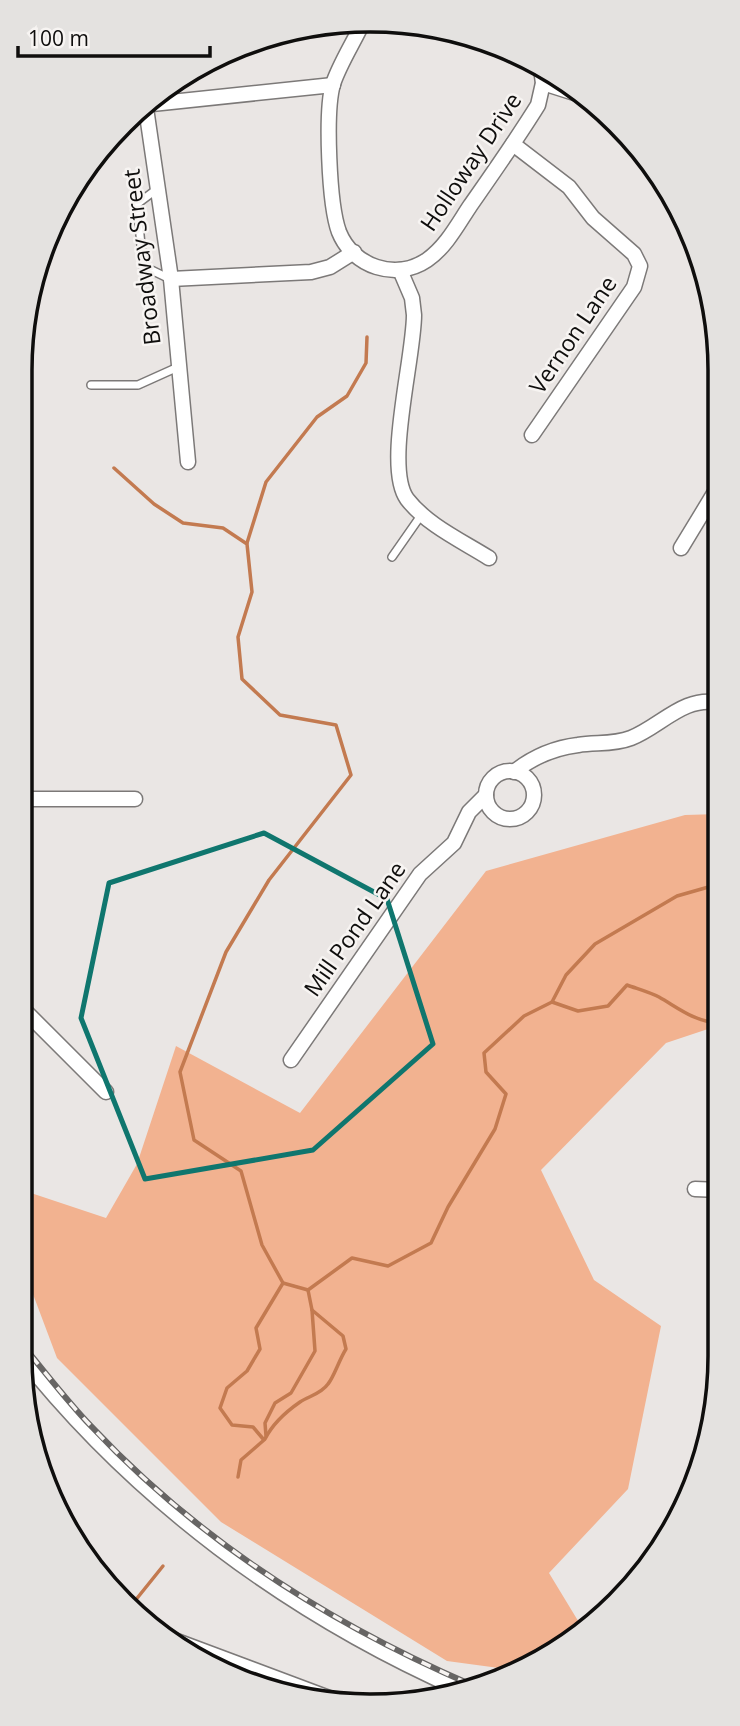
<svg xmlns="http://www.w3.org/2000/svg" width="740" height="1726" font-family="'Open Sans',sans-serif">
	<style>
		.green { fill: #f2b290 }
		.lines { fill: none; stroke-linecap: round; stroke-linejoin: round }
		.stream { stroke: #c37a50; stroke-width: 3.5 }
		.service-casing { stroke: #7c7978; stroke-width: 10 }
		.minor-casing { stroke: #7c7978; stroke-width: 17 }
		.service { stroke: #fff; stroke-width: 7 }
		.minor { stroke: #fff; stroke-width: 14 }
		.rail-casing { stroke: #676564; stroke-width: 6 }
		.rail { stroke: #f7f4f2; stroke-width: 3.5; stroke-dasharray: 10; stroke-linecap: butt }
		.marked { fill: none; stroke: #0f766e; stroke-width: 5; stroke-linejoin: round }
		.labels { text-anchor: middle; stroke-width: 5; stroke-linejoin: round; paint-order: stroke }
		.street-label { font-size: 23px; fill: #0f0e0d; stroke: #f7f4f2 }
		.rim { fill: none; stroke: #0f0e0d; stroke-width: 3.5 }
	</style>
	<rect width="100%" height="100%" fill="#eae6e4"/>
	<polygon class="green" points="719,814 720,1025 666,1043 541,1170 594,1280 661,1326 628,1489 549,1573 583,1629 545,1660 514,1670 447,1661 221,1522 57,1358 19,1257 19,1189 106,1218 137,1164 176,1046 300,1113 486,871 685,815"/>
	<g class="lines">
		<g class="stream">
			<polyline points="114,468 154,504 183,523 223,528 247,544 252,592 238,637 242,679 280,715 336,725 351,775 269,880 226,952 180,1072 194,1140 241,1171 262,1245 283,1283"/>
			<polyline points="247,543 266,482 317,417 347,396 366,363 367,337"/>
			<path d="M552,1002L578,1011L608,1006L627,985C638,989 649,992 659,997C680,1009 695,1022 720,1023"/>
			<polyline points="266,1436 265,1423 275,1403 291,1393 315,1351 312,1310"/>
			<path d="M265,1439C272,1425 287,1411 300,1402C309,1396 321,1394 328,1384C334,1377 339,1360 346,1349L343,1336L312,1310L308,1290"/>
			<polyline points="238,1477 241,1460 264,1440 253,1427 232,1425 220,1408 227,1388 247,1371 260,1349 256,1328 283,1283 308,1290 352,1258 388,1266 431,1243 448,1207 495,1129 506,1094 486,1072 484,1053 524,1016 552,1002 566,975 595,944 677,896 719,884"/>
			<polyline points="130,1607 163,1566"/>
		</g>
		<g class="service-casing">
			<g id="service">
				<polyline points="157,189 137,204 143,266 170,279"/>
				<polyline points="91,385 138,385 178,367"/>
				<polyline points="392,557 422,514"/>
			</g>
		</g>
		<g class="minor-casing">
			<g id="minor">
				<path d="M363,22C354,42 340,63 333,84C325,112 329,205 339,232C353,267 396,281 427,260C446,247 458,224 470,206C493,173 517,139 538,105L543,83L541,69"/>
				<polyline points="543,83 590,98"/>
				<polyline points="152,104 333,85"/>
				<polyline points="146,108 171,279 188,462"/>
				<polyline points="513,144 569,187 593,218 634,254 640,266 634,287 532,435"/>
				<path d="M400,270L412,298L414,315C414,358 384,467 407,499C427,525 462,541 489,558"/>
				<polyline points="171,279 311,272 330,267 354,252"/>
				<polyline points="681,548 718,487"/>
				<circle cx="510" cy="795" r="24"/>
				<path d="M514,772C533,757 553,748 578,745C596,742 613,745 631,738C660,727 684,695 719,703"/>
				<polyline points="19,799 135,799"/>
				<polyline points="19,1005 106,1092"/>
				<polyline points="291,1060 420,874 454,843 469,812 486,795"/>
				<polyline points="695,1189 720,1190"/>
				<path d="M19,1353C135,1500 288,1613 459,1689"/>
				<polyline points="166,1637 337,1701"/>
			</g>
		</g>
		<use href="#service" class="service"/>
		<use href="#minor" class="minor"/>
		<g class="rail-casing">
			<path id="rail" d="M19,1341C43,1369 65,1399 91,1426C197,1539 330,1624 472,1685"/>
		</g>
		<use href="#rail" class="rail"/>
	</g>
	<path class="marked" d="M264,833L387,899L433,1044L313,1150L145,1179L81,1018L109,883Z"/>
	<g class="labels">
		<g class="street-label">
			<text transform="translate(471 162) rotate(-56)" y="8">Holloway Drive</text>
			<text transform="translate(142 257) rotate(-97)" y="8">Broadway Street</text>
			<text transform="translate(573 335) rotate(-56)" y="8">Vernon Lane</text>
			<text transform="translate(355 929) rotate(-55)" y="8">Mill Pond Lane</text>
		</g>
	</g>
	<path d="M0 0H740V1726H0ZM370 32H370A338 338 0 0 1 708 370V1356A338 338 0 0 1 370 1694H370A338 338 0 0 1 32 1356V370A338 338 0 0 1 370 32Z" fill="#e4e2e0" fill-rule="evenodd"/>
	<path class="rim" d="M370 32H370A338 338 0 0 1 708 370V1356A338 338 0 0 1 370 1694H370A338 338 0 0 1 32 1356V370A338 338 0 0 1 370 32Z"/>
	<path d="M18 46v10h192v-10" fill="none" stroke="#0f0e0d" stroke-width="3.5"/>
	<text x="28" y="46" font-size="21" fill="#0f0e0d" stroke="#f7f4f2" stroke-width="5" paint-order="stroke">100 m</text>
</svg>
